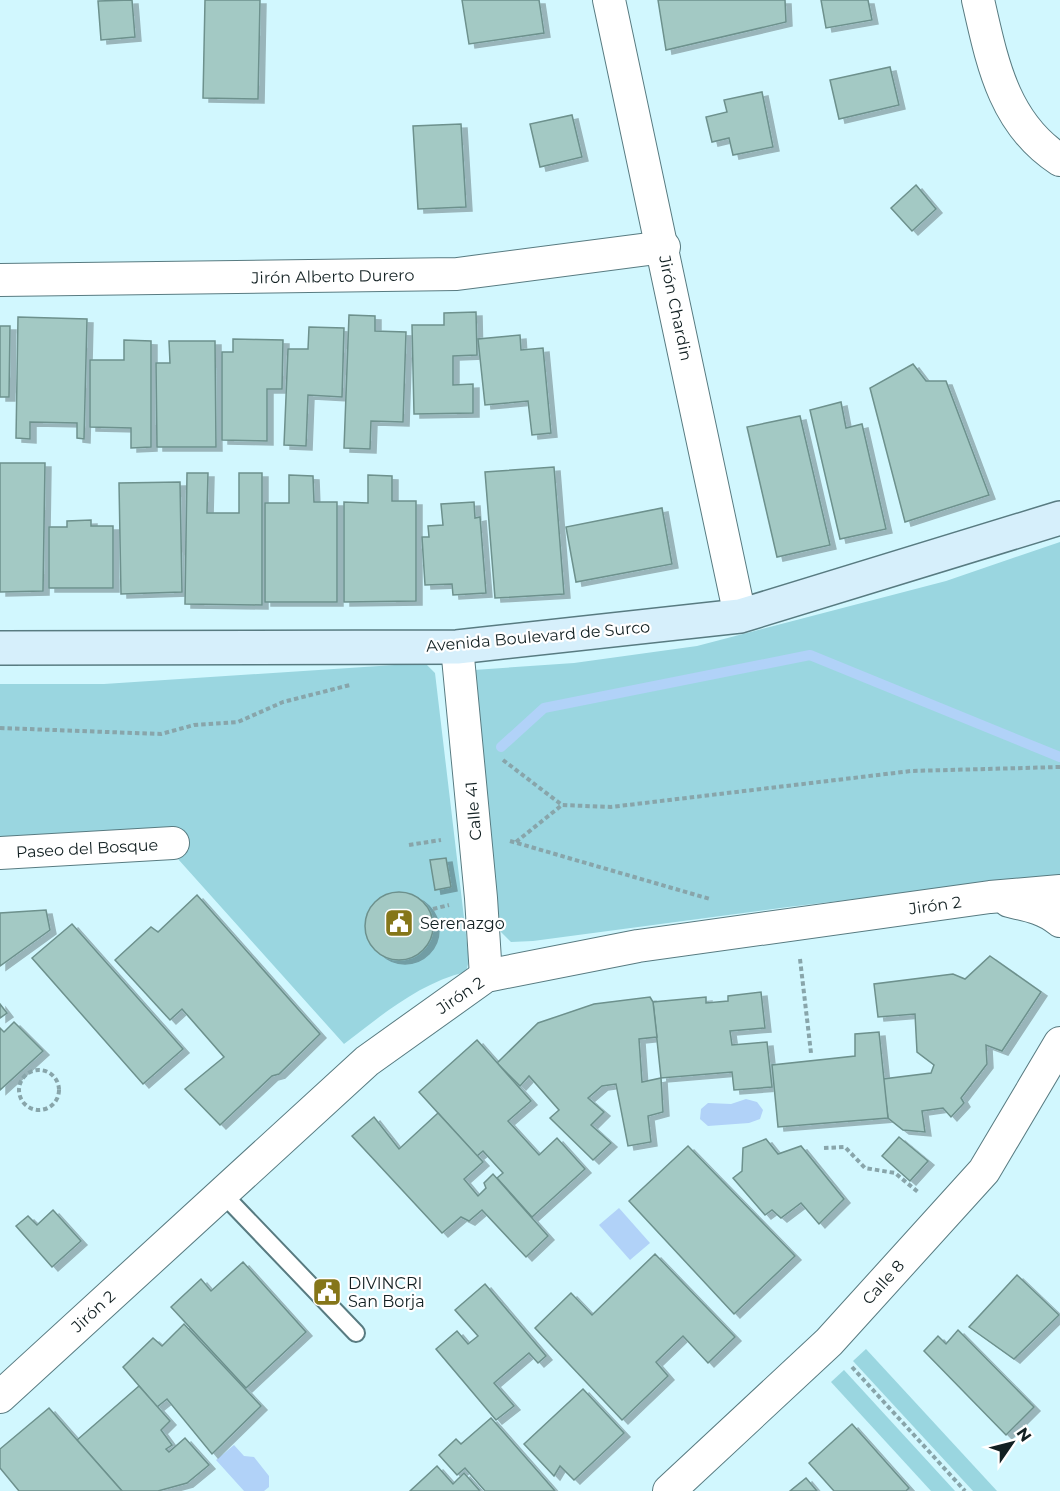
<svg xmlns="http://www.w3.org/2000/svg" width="1060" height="1491" font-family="Montserrat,sans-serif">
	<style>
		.green { fill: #9ad6e0 }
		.water { fill: #b1d2f8 }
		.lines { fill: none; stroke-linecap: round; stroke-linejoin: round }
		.stream { stroke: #b1d2f8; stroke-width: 10 }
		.building { fill: #a3c9c4; stroke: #6d918d; stroke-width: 1.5; filter: url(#shadow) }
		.lane-casing { stroke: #587b81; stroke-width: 20 }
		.street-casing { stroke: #587b81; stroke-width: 34 }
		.secondary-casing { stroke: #587b81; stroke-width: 36 }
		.path { stroke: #88a5aa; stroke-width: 4; stroke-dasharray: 4.5 3; stroke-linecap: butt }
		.lane { stroke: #fff; stroke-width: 16 }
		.street { stroke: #fff; stroke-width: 32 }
		.secondary { stroke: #d6effb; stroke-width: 33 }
		.labels { text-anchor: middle; stroke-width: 4.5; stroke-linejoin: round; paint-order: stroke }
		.street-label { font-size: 16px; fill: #122022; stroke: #fff }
		.poi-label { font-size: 16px; fill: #122022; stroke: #fff; text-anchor: start }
	</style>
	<defs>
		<filter id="shadow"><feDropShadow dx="6" dy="4" stdDeviation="0" flood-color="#0004"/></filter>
	</defs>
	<rect width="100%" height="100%" fill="#d1f7fe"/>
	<g class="green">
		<polygon points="1060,542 1060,875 788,907 533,941 511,942 499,930 474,670 574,663 697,646 946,581"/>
		<path d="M425,663L435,673L469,960L466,972C419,983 382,1015 344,1044L152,830L0,839V684H104Z"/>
		<polygon points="866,1349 997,1491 973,1491 853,1361"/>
		<polygon points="844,1370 955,1491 931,1491 831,1382"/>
	</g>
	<g class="water">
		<polygon points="746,1099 757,1102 763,1110 760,1119 749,1123 708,1126 700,1119 701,1109 708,1103 731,1104"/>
		<polygon points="619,1208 650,1243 630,1260 599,1225"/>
		<polygon points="234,1445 244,1456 254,1457 269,1476 269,1487 264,1491 244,1491 216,1460"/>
	</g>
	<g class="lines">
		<polyline class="stream" points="501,747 544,708 810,655 1060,757"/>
	</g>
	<g class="building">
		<polygon points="132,0 135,37 101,40 98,1"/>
		<polygon points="205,0 260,0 258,99 203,98"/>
		<polygon points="462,0 539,0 544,33 469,44"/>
		<polygon points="658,0 785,0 786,22 666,50"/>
		<polygon points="821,0 868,0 872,20 826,28"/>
		<polygon points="890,67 899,105 839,119 830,80"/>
		<polygon points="762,92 773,147 733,155 729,138 712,142 706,117 727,112 724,100"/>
		<polygon points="572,115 582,157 540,167 530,124"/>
		<polygon points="461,124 466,207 418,209 413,126"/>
		<polygon points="916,185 936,209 912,231 891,208"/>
		<polygon points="476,312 477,355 453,356 453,385 473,384 473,413 414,414 412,325 444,325 444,313"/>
		<polygon points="349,315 375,316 375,331 406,332 403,422 371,421 370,449 344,448"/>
		<polygon points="18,317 87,319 84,439 77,438 77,423 30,422 30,439 16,438"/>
		<polygon points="0,326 10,326 9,397 0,397"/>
		<polygon points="309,327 344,328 342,397 308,395 306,446 284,445 288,349 308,349"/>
		<polygon points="520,335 521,350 543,348 551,433 532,435 528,401 485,405 478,339"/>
		<polygon points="233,339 283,340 282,389 267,389 267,441 222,440 222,352 233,352"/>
		<polygon points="124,340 151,341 151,447 131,448 131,428 90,427 90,360 124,360"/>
		<polygon points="169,341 215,341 216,447 157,447 156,363 170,363"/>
		<polygon points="913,364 926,381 946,381 989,495 905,522 870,388"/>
		<polygon points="841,402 846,428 862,424 886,529 840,539 810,410"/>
		<polygon points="800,416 830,545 777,557 747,427"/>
		<polygon points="0,463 45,463 43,591 0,592"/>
		<polygon points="554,467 564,594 495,598 485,472"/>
		<polygon points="187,473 208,473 207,513 239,513 239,473 262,473 262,605 185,604"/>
		<polygon points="289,475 313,476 314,502 337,502 337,602 265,602 265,503 289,503"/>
		<polygon points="368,475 392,476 392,501 416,501 416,601 344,602 344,502 368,503"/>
		<polygon points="180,482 182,592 121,594 119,483"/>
		<polygon points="474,502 475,518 480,517 486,593 453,595 452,584 425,585 422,537 429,537 428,526 443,525 441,504"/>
		<polygon points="662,508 672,564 576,582 566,527"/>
		<polygon points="91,520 91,526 113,526 113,588 49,588 49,527 67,527 67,521"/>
		<polygon points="446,858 451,887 435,890 430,860"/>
		<circle cx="399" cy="926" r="34"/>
		<polygon points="197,895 320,1034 279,1074 272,1076 220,1125 185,1089 224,1057 182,1009 170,1020 115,960 151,927 158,932"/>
		<polygon points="46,910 50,930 0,966 0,913"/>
		<polygon points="72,924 183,1049 143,1084 32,958"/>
		<polygon points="990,956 1041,992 1002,1051 986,1045 987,1064 961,1098 964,1103 951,1117 943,1108 922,1111 925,1132 903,1130 888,1118 883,1079 931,1073 934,1065 917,1052 915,1014 878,1017 874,984 953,974 965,979"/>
		<polygon points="761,992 765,1028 730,1031 732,1045 767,1042 772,1087 734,1090 732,1072 661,1078 653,1002 706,997 706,1003 728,1001 728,996"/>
		<polygon points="650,997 653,1002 657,1037 639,1039 642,1082 661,1078 663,1112 648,1116 651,1142 628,1146 616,1084 602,1086 588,1098 604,1112 591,1125 611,1143 593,1160 550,1118 559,1110 529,1076 520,1086 497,1063 538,1023 594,1004"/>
		<polygon points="0,1004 7,1013 0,1018"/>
		<polygon points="14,1022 43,1051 0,1090 0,1028 4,1032"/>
		<polygon points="879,1032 888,1118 778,1127 772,1065 855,1056 855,1034"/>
		<polygon points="477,1040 531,1101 508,1121 539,1155 557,1138 585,1169 532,1217 497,1178 503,1173 483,1151 477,1156 419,1092"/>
		<polygon points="438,1113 483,1162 464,1179 478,1196 486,1188 484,1183 493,1174 548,1236 526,1257 482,1210 469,1221 461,1217 442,1233 352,1136 374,1117 399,1149"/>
		<polygon points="899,1137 928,1161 910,1181 882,1156"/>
		<polygon points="766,1139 778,1154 801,1146 844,1199 819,1224 801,1203 781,1218 772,1210 765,1215 733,1178 742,1171 743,1148"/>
		<polygon points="688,1146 795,1256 734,1314 629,1201"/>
		<polygon points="53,1210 81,1241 52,1267 16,1226 28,1216 37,1225"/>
		<polygon points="655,1254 735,1337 708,1363 683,1336 656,1362 668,1376 622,1420 535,1328 571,1293 592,1315"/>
		<polygon points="243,1262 306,1332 246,1388 171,1307 201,1279 211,1291"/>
		<polygon points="1017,1275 1059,1315 1014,1359 969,1327"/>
		<polygon points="485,1284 546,1356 538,1363 529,1353 494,1383 514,1406 496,1420 436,1349 457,1331 468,1344 478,1336 455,1310"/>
		<polygon points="184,1324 261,1406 212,1454 167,1399 157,1407 123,1367 153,1338 162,1346"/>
		<polygon points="958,1330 1034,1407 1006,1435 924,1351 938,1336 946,1344"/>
		<polygon points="139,1386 170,1421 161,1430 172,1445 166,1449 169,1452 185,1438 209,1465 187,1483 158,1491 122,1491 77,1440"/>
		<polygon points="583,1389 624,1433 574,1480 560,1466 554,1476 524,1444"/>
		<polygon points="49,1408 77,1440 122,1491 19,1491 0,1468 0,1449"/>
		<polygon points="491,1418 555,1491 485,1491 465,1468 457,1475 439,1455 456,1439 461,1444"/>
		<polygon points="852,1424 909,1488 906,1491 834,1491 809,1463"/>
		<polygon points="437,1466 453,1484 464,1473 480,1491 410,1491"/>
		<polygon points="806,1478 817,1491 790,1491"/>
	</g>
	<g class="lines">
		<g class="lane-casing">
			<polyline id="lane" points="222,1193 356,1333"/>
		</g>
		<g class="street-casing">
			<g id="street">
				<polyline points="609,0 740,616"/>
				<path d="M978,0C992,61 1003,123 1060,160"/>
				<polyline points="0,280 457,274 664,247"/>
				<polyline points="457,647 481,898 486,976"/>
				<polyline points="0,853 173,843"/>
				<path d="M1009,901C1027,905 1045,908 1060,921"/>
				<polyline points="0,1397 367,1061 486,976 638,946 990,897 1060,891"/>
				<polyline points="669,1491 829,1342 984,1171 1060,1043"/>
			</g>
		</g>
		<g class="secondary-casing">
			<polyline id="secondary" points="0,648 457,647 740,616 1060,518"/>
		</g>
		<g class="path">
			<polyline points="0,728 161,734 194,725 238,722 283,702 350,685"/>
			<polyline points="503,760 562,805 611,807 911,771 1060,767"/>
			<polyline points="510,841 710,899"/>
			<polyline points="516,842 562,805"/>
			<polyline points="409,845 441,840"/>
			<polyline points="433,909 449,905"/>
			<polyline points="800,959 811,1053"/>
			<circle cx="39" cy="1090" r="20"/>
			<polyline points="824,1148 845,1147 865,1168 895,1173 918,1192"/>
			<polyline points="852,1367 965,1491"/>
		</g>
		<use href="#lane" class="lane"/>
		<use href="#street" class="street"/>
		<use href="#secondary" class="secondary"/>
	</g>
	<defs>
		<g id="civic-square" transform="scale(1.5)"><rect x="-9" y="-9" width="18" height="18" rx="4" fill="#857619" stroke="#fff"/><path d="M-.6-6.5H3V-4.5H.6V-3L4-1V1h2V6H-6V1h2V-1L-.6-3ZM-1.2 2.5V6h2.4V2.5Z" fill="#fff"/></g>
	</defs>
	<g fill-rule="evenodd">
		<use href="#civic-square" x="399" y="923"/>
		<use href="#civic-square" x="327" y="1292"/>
	</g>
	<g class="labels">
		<g class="street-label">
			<text transform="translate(333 276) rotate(-1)" y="6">Jirón Alberto Durero</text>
			<text transform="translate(676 308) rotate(78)" y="6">Jirón Chardin</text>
			<text transform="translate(538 636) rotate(-5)" y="6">Avenida Boulevard de Surco</text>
			<text transform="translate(473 811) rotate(-95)" y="6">Calle 41</text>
			<text transform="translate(87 848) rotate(-3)" y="6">Paseo del Bosque</text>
			<text transform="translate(935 905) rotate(-8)" y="6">Jirón 2</text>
			<text transform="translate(460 995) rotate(-34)" y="6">Jirón 2</text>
			<text transform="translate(883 1282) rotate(-48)" y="6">Calle 8</text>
			<text transform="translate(93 1311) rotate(-43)" y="6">Jirón 2</text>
		</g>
		<g class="poi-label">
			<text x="420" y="929">Serenazgo</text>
			<text x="348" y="1289">DIVINCRI<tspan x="348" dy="18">San Borja</tspan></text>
		</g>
	</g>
	<g transform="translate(1012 1443) rotate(55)" stroke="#ffffff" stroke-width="4.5" paint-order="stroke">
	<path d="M0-4.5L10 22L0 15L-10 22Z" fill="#122022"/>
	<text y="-9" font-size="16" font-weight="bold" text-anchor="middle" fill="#122022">N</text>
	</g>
</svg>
